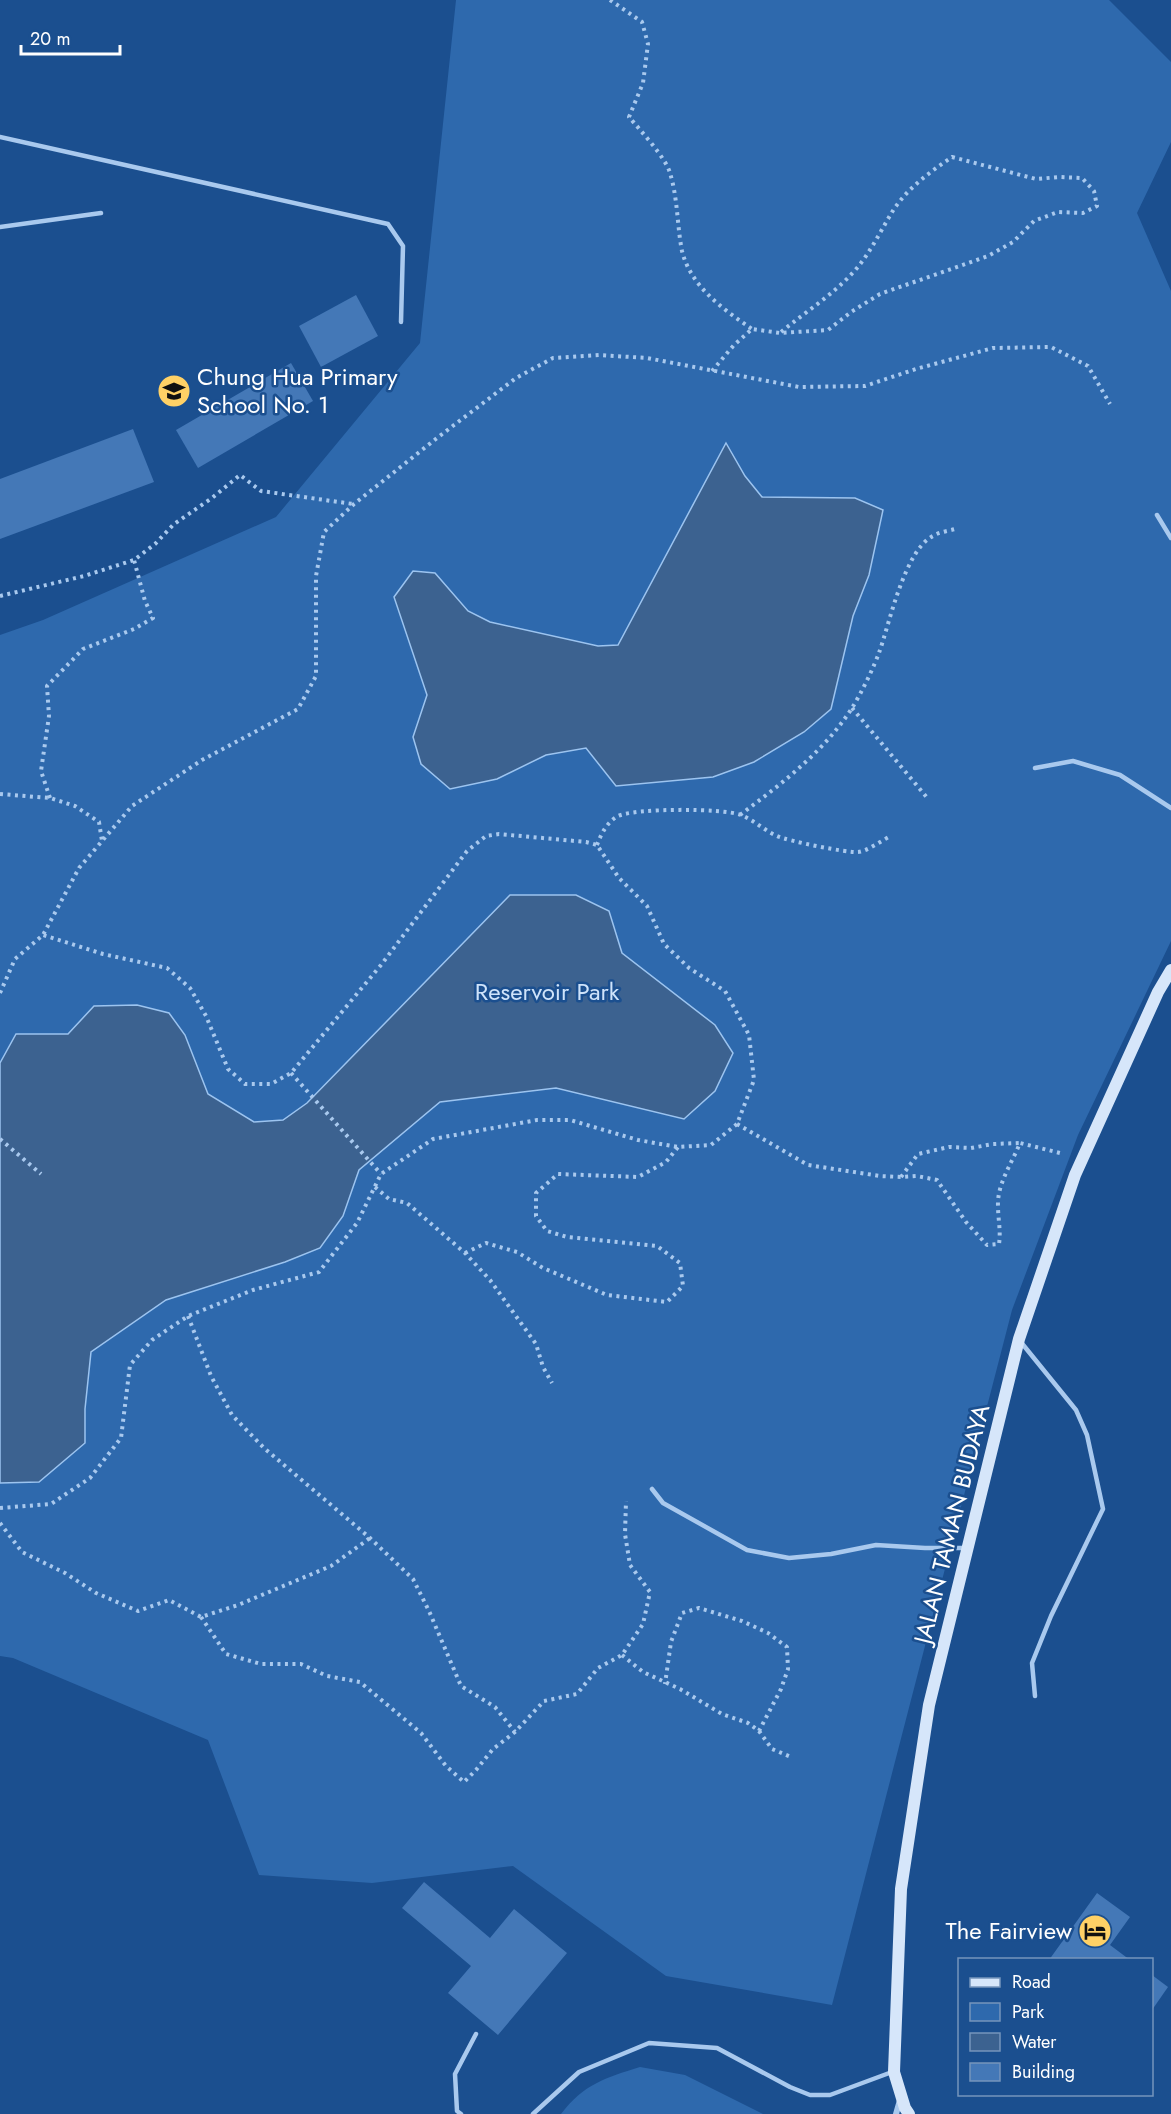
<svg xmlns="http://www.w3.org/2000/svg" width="1171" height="2114" font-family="Jost,sans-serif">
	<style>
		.green { fill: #2e69ad }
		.water { fill: #3c6290; stroke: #9cc4f0; stroke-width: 1.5 }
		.building { fill: #4478b7 }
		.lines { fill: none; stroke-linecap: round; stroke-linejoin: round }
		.path { stroke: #a9c9ee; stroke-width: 4; stroke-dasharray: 3 4.5; stroke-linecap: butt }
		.service { stroke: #a9c9ee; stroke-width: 4.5 }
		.minor { stroke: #a9c9ee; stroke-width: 6 }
		.secondary { stroke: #d6e6fa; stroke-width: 12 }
		.labels { text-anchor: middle; stroke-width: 5; stroke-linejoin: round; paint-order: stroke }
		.poi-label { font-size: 24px; fill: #fff; stroke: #1b4f8f; text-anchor: start }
		.park-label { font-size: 24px; fill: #cfe3fa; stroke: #1b4f8f }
		.street-label { font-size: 24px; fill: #fff; stroke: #1b4f8f }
	</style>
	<rect width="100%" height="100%" fill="#1b4f8f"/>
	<g class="green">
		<polygon points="456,0 1109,0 1171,62 1171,142 1137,213 1171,291 1171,941 1078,1135 1012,1310 832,2005 666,1976 513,1866 372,1883 259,1875 208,1740 13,1658 0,1656 0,635 43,620 276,517 420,343"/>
		<path d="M640,2067L685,2075L763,2114H561C584,2084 605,2078 640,2067Z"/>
	</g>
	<g class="water">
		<polygon points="726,443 745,476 762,497 855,498 883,510 869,575 853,616 831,709 804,732 754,762 713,777 616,786 586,748 546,755 497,779 450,789 421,764 413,737 427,695 394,597 413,571 435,573 468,611 490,622 598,646 618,645"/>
		<polygon points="510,895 576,895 609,911 622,953 715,1025 733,1053 715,1091 684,1119 556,1088 440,1102 359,1170 343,1216 320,1248 285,1262 166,1300 91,1352 85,1409 85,1443 39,1482 0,1483 0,1063 16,1034 68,1034 94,1006 137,1005 169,1013 185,1035 208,1094 254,1122 283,1120 307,1103"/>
	</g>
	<g class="building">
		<polygon points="356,295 378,336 321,367 299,326"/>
		<polygon points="291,363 313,401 198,468 176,430"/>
		<polygon points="133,429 154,482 0,539 0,479"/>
		<polygon points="424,1882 490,1938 514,1909 567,1953 498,2035 448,1993 471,1966 402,1908"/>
		<polygon points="1097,1893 1130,1917 1110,1945 1130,1960 1049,1960"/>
		<polygon points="1152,1975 1168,1987 1152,2010"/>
	</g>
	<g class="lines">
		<g class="path">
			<path d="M610,0L642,22L648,44L643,83L629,117C640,130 666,158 670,173C678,199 677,226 682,251C691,287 723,309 752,329"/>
			<path d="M712,371L734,345L752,329L780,333L828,330L851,312L880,294L988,256L1013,242L1034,221L1058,212L1083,213L1097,206L1094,191L1082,178L1060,177L1036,179L952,157C930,172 909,187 894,209C882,228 872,250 857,268C835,294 806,311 780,333"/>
			<polyline points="0,596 84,576 134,560 155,544 174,524 212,498 240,475 261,491 353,504"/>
			<polyline points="852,708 929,800"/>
			<polyline points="0,794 50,798 75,806 99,822 102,841"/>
			<polyline points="50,798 41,771 49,716 47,686 83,649 134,629 153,618 145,601 134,560"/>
			<path d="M740,815C781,784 824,752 852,708C862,692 874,667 880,650C890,621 905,550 933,536C939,532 948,531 955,529"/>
			<path d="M597,845C601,834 607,822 618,816C636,808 723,808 741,815C754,820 765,831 777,836C788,841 847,853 858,852C868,851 882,840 891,836"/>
			<polyline points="0,993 15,959 43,935 79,868 132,806 202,760 298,709 316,676 316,576 324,532 354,504 437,438 516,378 553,358 599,355 647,358 799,387 865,386 916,369 993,348 1051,347 1088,366 1110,404"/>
			<polyline points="291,1073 381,1174"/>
			<path d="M737,1124L808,1165L880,1176L901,1177L917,1176L937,1180L966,1222L987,1245L999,1244C1001,1231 998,1219 998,1206C997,1184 1012,1163 1020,1143L1060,1153"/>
			<polyline points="0,1139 41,1174"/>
			<polyline points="901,1177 918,1154 949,1147 971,1148 993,1144 1020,1143"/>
			<polyline points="375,1187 389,1199 407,1203 465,1253 490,1280 536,1344 543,1367 552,1383"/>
			<polyline points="465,1253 486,1243 517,1252 543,1268 607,1295 667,1302 683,1286 680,1263 657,1246 567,1237 547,1231 536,1216 536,1193 558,1174 638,1177 666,1162 678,1147"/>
			<polyline points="188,1316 211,1376 232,1415 264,1448 370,1538 413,1579 429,1611 461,1686 495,1707 515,1732"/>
			<polyline points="0,1508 51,1504 90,1478 121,1438 130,1365 152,1340 188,1316 253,1290 319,1272 357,1223 381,1174 433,1139 537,1120 570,1120 638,1140 678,1147 711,1145 737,1124 754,1080 749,1035 725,991 689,968 664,944 647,906 619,878 597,845 586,842 499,834 486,836 467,851 381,965 291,1073 271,1084 245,1084 228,1069 206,1016 190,988 167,968 103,954 43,935"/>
			<polyline points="0,1523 22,1552 65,1573 96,1593 138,1611 169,1600 201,1617 238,1605 331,1566 370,1538"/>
			<polyline points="201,1617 226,1654 261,1664 301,1664 327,1676 360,1682 421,1733 446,1766 464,1782 476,1770 493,1749 515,1732 544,1701 577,1694 598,1668 622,1655 643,1624 650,1592 630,1565 625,1534 626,1501"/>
			<polyline points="622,1655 643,1672 680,1689 722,1714 748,1723 759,1731 781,1689 788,1669 787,1647 768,1633 742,1621 699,1608 682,1613 671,1642 665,1684"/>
			<polyline points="759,1731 772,1749 791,1757"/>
		</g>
		<g class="service">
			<polyline points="0,137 388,224 403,246 401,322"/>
			<polyline points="0,227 101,213"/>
			<polyline points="1157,515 1171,538"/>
			<polyline points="1035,768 1073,761 1120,775 1171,808"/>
			<polyline points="1020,1341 1076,1410 1087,1435 1103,1509 1051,1616 1032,1663 1035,1696"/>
			<polyline points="652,1489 663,1503 747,1550 789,1558 831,1554 876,1545 925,1548 965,1548"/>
			<polyline points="461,2114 457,2111 455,2074 476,2034"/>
			<polyline points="533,2114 579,2072 649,2043 717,2048 790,2087 810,2095 830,2095 892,2072"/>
		</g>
		<polyline class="minor" points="896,2114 900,2100"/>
		<polyline class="secondary" points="909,2114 905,2108 894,2072 901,1889 929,1705 1019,1339 1075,1175 1158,992 1171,970"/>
	</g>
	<defs>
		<g id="school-disc" transform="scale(1.725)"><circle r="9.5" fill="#ffd166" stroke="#1b4f8f"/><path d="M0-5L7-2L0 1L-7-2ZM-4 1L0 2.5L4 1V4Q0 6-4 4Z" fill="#111"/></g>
		<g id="hotel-disc" transform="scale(1.725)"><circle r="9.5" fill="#ffd166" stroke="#1b4f8f"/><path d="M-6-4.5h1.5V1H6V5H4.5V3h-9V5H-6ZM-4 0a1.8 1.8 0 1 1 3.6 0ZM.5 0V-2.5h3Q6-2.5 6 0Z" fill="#111"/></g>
	</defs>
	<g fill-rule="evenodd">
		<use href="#school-disc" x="174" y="391"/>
		<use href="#hotel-disc" x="1095" y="1931"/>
	</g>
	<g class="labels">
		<g class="poi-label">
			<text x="197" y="385">Chung Hua Primary<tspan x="197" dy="28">School No. 1</tspan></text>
			<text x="1072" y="1939" text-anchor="end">The Fairview</text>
		</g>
		<g class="park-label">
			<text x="547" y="1000">Reservoir Park</text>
		</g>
		<g class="street-label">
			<text transform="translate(952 1524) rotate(-76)" y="8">JALAN TAMAN BUDAYA</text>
		</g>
	</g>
	<rect x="958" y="1958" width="195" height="138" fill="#1b4f8f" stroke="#7695bc" stroke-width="1.5"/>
	<rect x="970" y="1978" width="30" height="9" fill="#d6e6fa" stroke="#7695bc" stroke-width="1.5"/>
	<text x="1012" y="1988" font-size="18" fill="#ffffff">Road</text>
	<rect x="970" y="2003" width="30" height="18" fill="#2e69ad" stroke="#7695bc" stroke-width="1.5"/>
	<text x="1012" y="2018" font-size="18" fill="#ffffff">Park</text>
	<rect x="970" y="2033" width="30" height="18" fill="#3c6290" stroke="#7695bc" stroke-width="1.5"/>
	<text x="1012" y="2048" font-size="18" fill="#ffffff">Water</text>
	<rect x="970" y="2063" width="30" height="18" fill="#4478b7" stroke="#7695bc" stroke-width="1.5"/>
	<text x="1012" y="2078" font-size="18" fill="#ffffff">Building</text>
	<path d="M21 45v9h99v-9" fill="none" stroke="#ffffff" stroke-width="3"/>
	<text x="30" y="45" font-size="18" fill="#ffffff" stroke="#1b4f8f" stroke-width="4.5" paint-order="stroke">20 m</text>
</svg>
